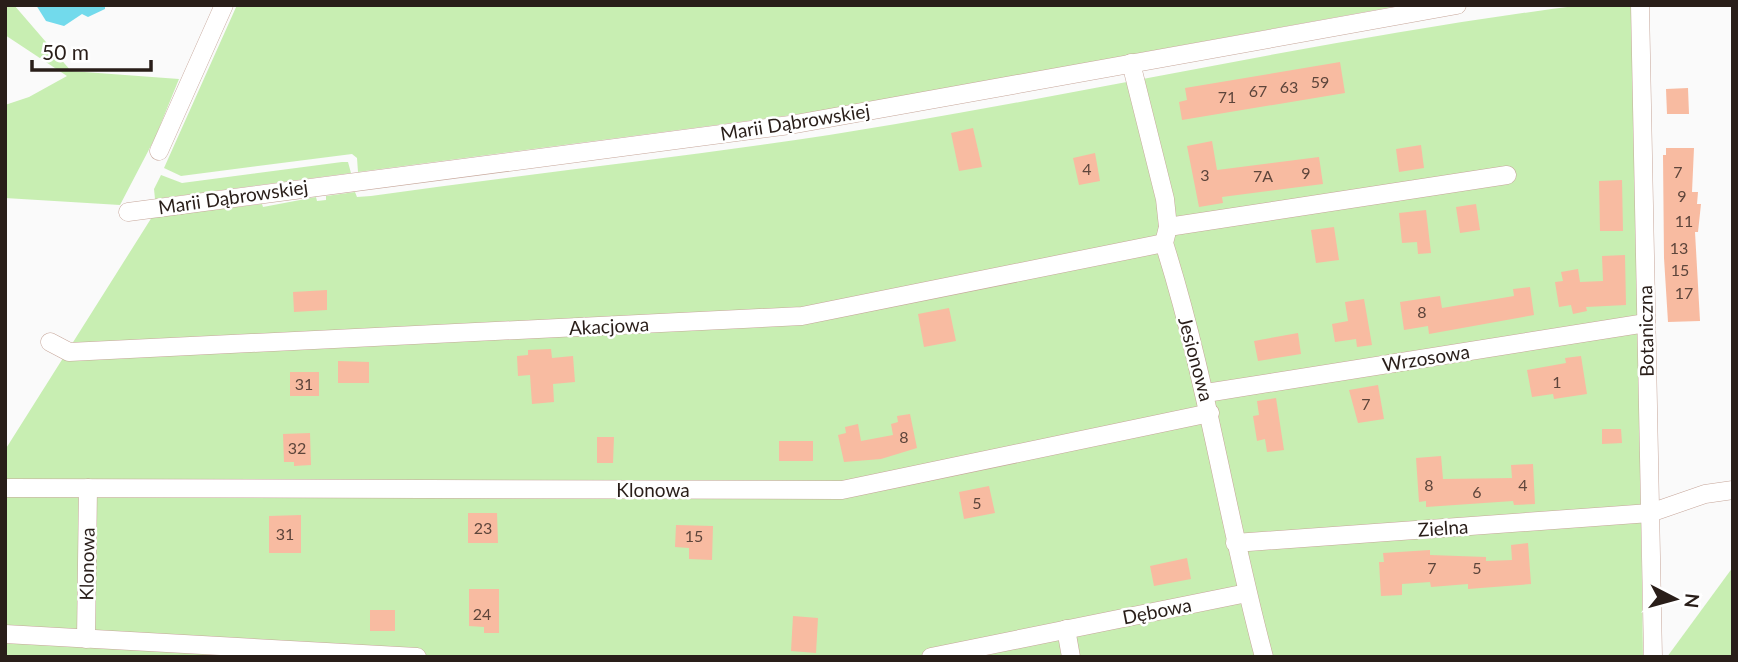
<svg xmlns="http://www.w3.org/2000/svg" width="1738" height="662" font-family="Lato,sans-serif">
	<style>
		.green { fill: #c8eeb2 }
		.water { fill: #72daec }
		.building { fill: #f8bba1 }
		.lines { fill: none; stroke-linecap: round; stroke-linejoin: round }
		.minor-casing { stroke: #c6a69a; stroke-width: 19 }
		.minor { stroke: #fff; stroke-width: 18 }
		.labels { text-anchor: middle; stroke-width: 5; stroke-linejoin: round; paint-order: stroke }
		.number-label { font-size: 16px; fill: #5d453b }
		.street-label { font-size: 19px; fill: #291e19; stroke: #fff }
	</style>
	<rect width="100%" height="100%" fill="#fafafa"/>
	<g class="green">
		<polygon points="5,5 14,5 71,71 179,79 155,138 120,205 5,198 5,105 29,97 67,76 5,35"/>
		<polygon points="237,5 1403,5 822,111 358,172 357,158 352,154 181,176 164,168"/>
		<path d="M1583,5H1634L1643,657H5V450L152,217L262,204L263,207L316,197L317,201L326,200V196L355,192L357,197L371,196C546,171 722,154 896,124C1126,85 1352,34 1583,5Z"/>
		<polygon points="342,162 348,162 351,173 155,199 154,189 161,175 182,183"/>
		<polygon points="1733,567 1733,657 1667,657"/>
	</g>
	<polygon class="water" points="36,5 105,5 105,9 88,17 82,14 64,26 46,21"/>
	<g class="building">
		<polygon points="1340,62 1345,93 1182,120 1179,102 1187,100 1185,88"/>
		<polygon points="1688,88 1689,114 1667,114 1666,89"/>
		<polygon points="973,128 982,167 959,171 951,133"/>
		<polygon points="1212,141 1217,170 1319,157 1323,184 1222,197 1223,203 1199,207 1187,146"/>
		<polygon points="1421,145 1424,168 1399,172 1396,149"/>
		<polygon points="1666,148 1694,148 1692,192 1698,192 1697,204 1701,204 1698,232 1695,232 1700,321 1668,322 1664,258 1663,155 1666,155"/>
		<polygon points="1095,153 1100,181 1079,185 1073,158"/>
		<polygon points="1622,180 1623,231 1600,231 1599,181"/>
		<polygon points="1476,204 1480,230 1460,233 1456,207"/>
		<polygon points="1426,210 1431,253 1418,254 1417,242 1402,243 1399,213"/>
		<polygon points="1334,227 1339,260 1316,263 1311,230"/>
		<polygon points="1625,255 1626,305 1586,307 1587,311 1573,314 1571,305 1559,307 1555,282 1563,281 1561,272 1578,269 1580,282 1603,281 1602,256"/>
		<polygon points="1530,287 1534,315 1429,334 1428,326 1404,330 1400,302 1440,296 1442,308 1514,296 1513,289"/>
		<polygon points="327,290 327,310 294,312 293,292"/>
		<polygon points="1364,299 1372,345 1357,347 1356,339 1335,342 1332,324 1348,321 1345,302"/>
		<polygon points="949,308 956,341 924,347 918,314"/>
		<polygon points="1298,333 1301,354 1258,361 1254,341"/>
		<polygon points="551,349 552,358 573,356 575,382 553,384 554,402 532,404 530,375 518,376 517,356 528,355 528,350"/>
		<polygon points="1581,356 1587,394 1554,399 1553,394 1532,397 1527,370 1566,363 1565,358"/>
		<polygon points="338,361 369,362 369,383 338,383"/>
		<rect x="290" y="372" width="29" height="24"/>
		<polygon points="1378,385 1384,419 1358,423 1349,390"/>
		<polygon points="1276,398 1284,450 1267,452 1265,439 1257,441 1253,416 1259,415 1257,401"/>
		<polygon points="910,414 917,448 881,459 844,462 838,435 846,433 845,427 858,424 861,441 893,435 891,424 898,422 897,416"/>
		<polygon points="1602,429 1621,429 1622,443 1602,444"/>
		<polygon points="310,433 311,465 294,466 294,462 284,462 283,434"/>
		<polygon points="597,437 614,437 613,463 597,463"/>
		<rect x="779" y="441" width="34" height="20"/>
		<polygon points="1441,456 1443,479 1512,478 1511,465 1533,464 1535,504 1514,505 1513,501 1426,507 1426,501 1419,502 1416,458"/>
		<polygon points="989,486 995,513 964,519 959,492"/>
		<polygon points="468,513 497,513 498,543 468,543"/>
		<polygon points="301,515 301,553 269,553 269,516"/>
		<polygon points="676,525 713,526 712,560 689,559 689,548 675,547"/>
		<polygon points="1528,543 1531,584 1468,589 1468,584 1431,587 1430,582 1402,584 1402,595 1381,596 1379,562 1384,562 1383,553 1430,550 1430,555 1486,557 1486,561 1512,560 1511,545"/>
		<polygon points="1187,558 1191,579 1154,586 1150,566"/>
		<polygon points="469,589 499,589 499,633 484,633 484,627 469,626"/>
		<rect x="370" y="610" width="25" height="21"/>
		<polygon points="793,616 818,618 816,653 791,651"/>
	</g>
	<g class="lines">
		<g class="minor-casing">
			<g id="minor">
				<polyline points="1640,5 1653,657"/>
				<path d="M1131,63L1165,199L1168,227L1164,243C1207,379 1227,519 1264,657"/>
				<polyline points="159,151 224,5"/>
				<polyline points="128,212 790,125 1457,5"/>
				<polyline points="1168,227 1507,175"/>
				<polyline points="50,342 69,352 802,316 1164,243"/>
				<polyline points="1206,393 1646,323"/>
				<polyline points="5,488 842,490 1210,413"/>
				<polyline points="1235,543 1650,513 1705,494 1733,490"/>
				<polyline points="1066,629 1071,657"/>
				<polyline points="5,634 417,657"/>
				<polyline points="86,639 88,488"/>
				<polyline points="931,657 1247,593"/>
			</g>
		</g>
		<use href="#minor" class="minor"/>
	</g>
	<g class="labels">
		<g class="number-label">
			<text x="1320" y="88">59</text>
			<text x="1289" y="93">63</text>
			<text x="1258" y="97">67</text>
			<text x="1227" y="103">71</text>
			<text x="1087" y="175">4</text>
			<text x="1678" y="178">7</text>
			<text x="1306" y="179">9</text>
			<text x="1205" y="181">3</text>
			<text x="1263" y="182">7A</text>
			<text x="1682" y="202">9</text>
			<text x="1684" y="227">11</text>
			<text x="1679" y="254">13</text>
			<text x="1680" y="276">15</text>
			<text x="1684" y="299">17</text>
			<text x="1422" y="318">8</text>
			<text x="1557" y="388">1</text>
			<text x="304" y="390">31</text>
			<text x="1366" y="410">7</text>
			<text x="904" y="443">8</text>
			<text x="297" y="454">32</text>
			<text x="1429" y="491">8</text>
			<text x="1523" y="491">4</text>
			<text x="1477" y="498">6</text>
			<text x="977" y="509">5</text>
			<text x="483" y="534">23</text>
			<text x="285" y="540">31</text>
			<text x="694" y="542">15</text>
			<text x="1432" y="574">7</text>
			<text x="1477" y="574">5</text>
			<text x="482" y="620">24</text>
		</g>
		<g class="street-label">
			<text transform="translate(795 122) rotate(-9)" y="7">Marii Dąbrowskiej</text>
			<text transform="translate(233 197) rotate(-8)" y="7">Marii Dąbrowskiej</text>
			<text transform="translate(609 326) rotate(-3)" y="7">Akacjowa</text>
			<text transform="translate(1646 331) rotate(-91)" y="7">Botaniczna</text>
			<text transform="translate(1426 358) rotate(-9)" y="7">Wrzosowa</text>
			<text transform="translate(1196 359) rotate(75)" y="7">Jesionowa</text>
			<text x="653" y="497">Klonowa</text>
			<text transform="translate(1443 528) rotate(-4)" y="7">Zielna</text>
			<text transform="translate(87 564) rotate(-89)" y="7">Klonowa</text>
			<text transform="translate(1157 611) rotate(-11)" y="7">Dębowa</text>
		</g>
	</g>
	<rect width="1738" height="662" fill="none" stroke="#291e19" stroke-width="14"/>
	<g transform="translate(1675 599) rotate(96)" stroke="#ffffff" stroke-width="5" paint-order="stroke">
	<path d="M0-5L12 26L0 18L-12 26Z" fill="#291e19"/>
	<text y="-10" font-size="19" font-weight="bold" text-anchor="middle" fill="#291e19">N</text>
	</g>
	<path d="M32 60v10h119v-10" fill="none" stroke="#291e19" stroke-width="3.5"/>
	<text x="42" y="60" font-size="21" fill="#291e19" stroke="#ffffff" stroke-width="5" paint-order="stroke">50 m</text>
</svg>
